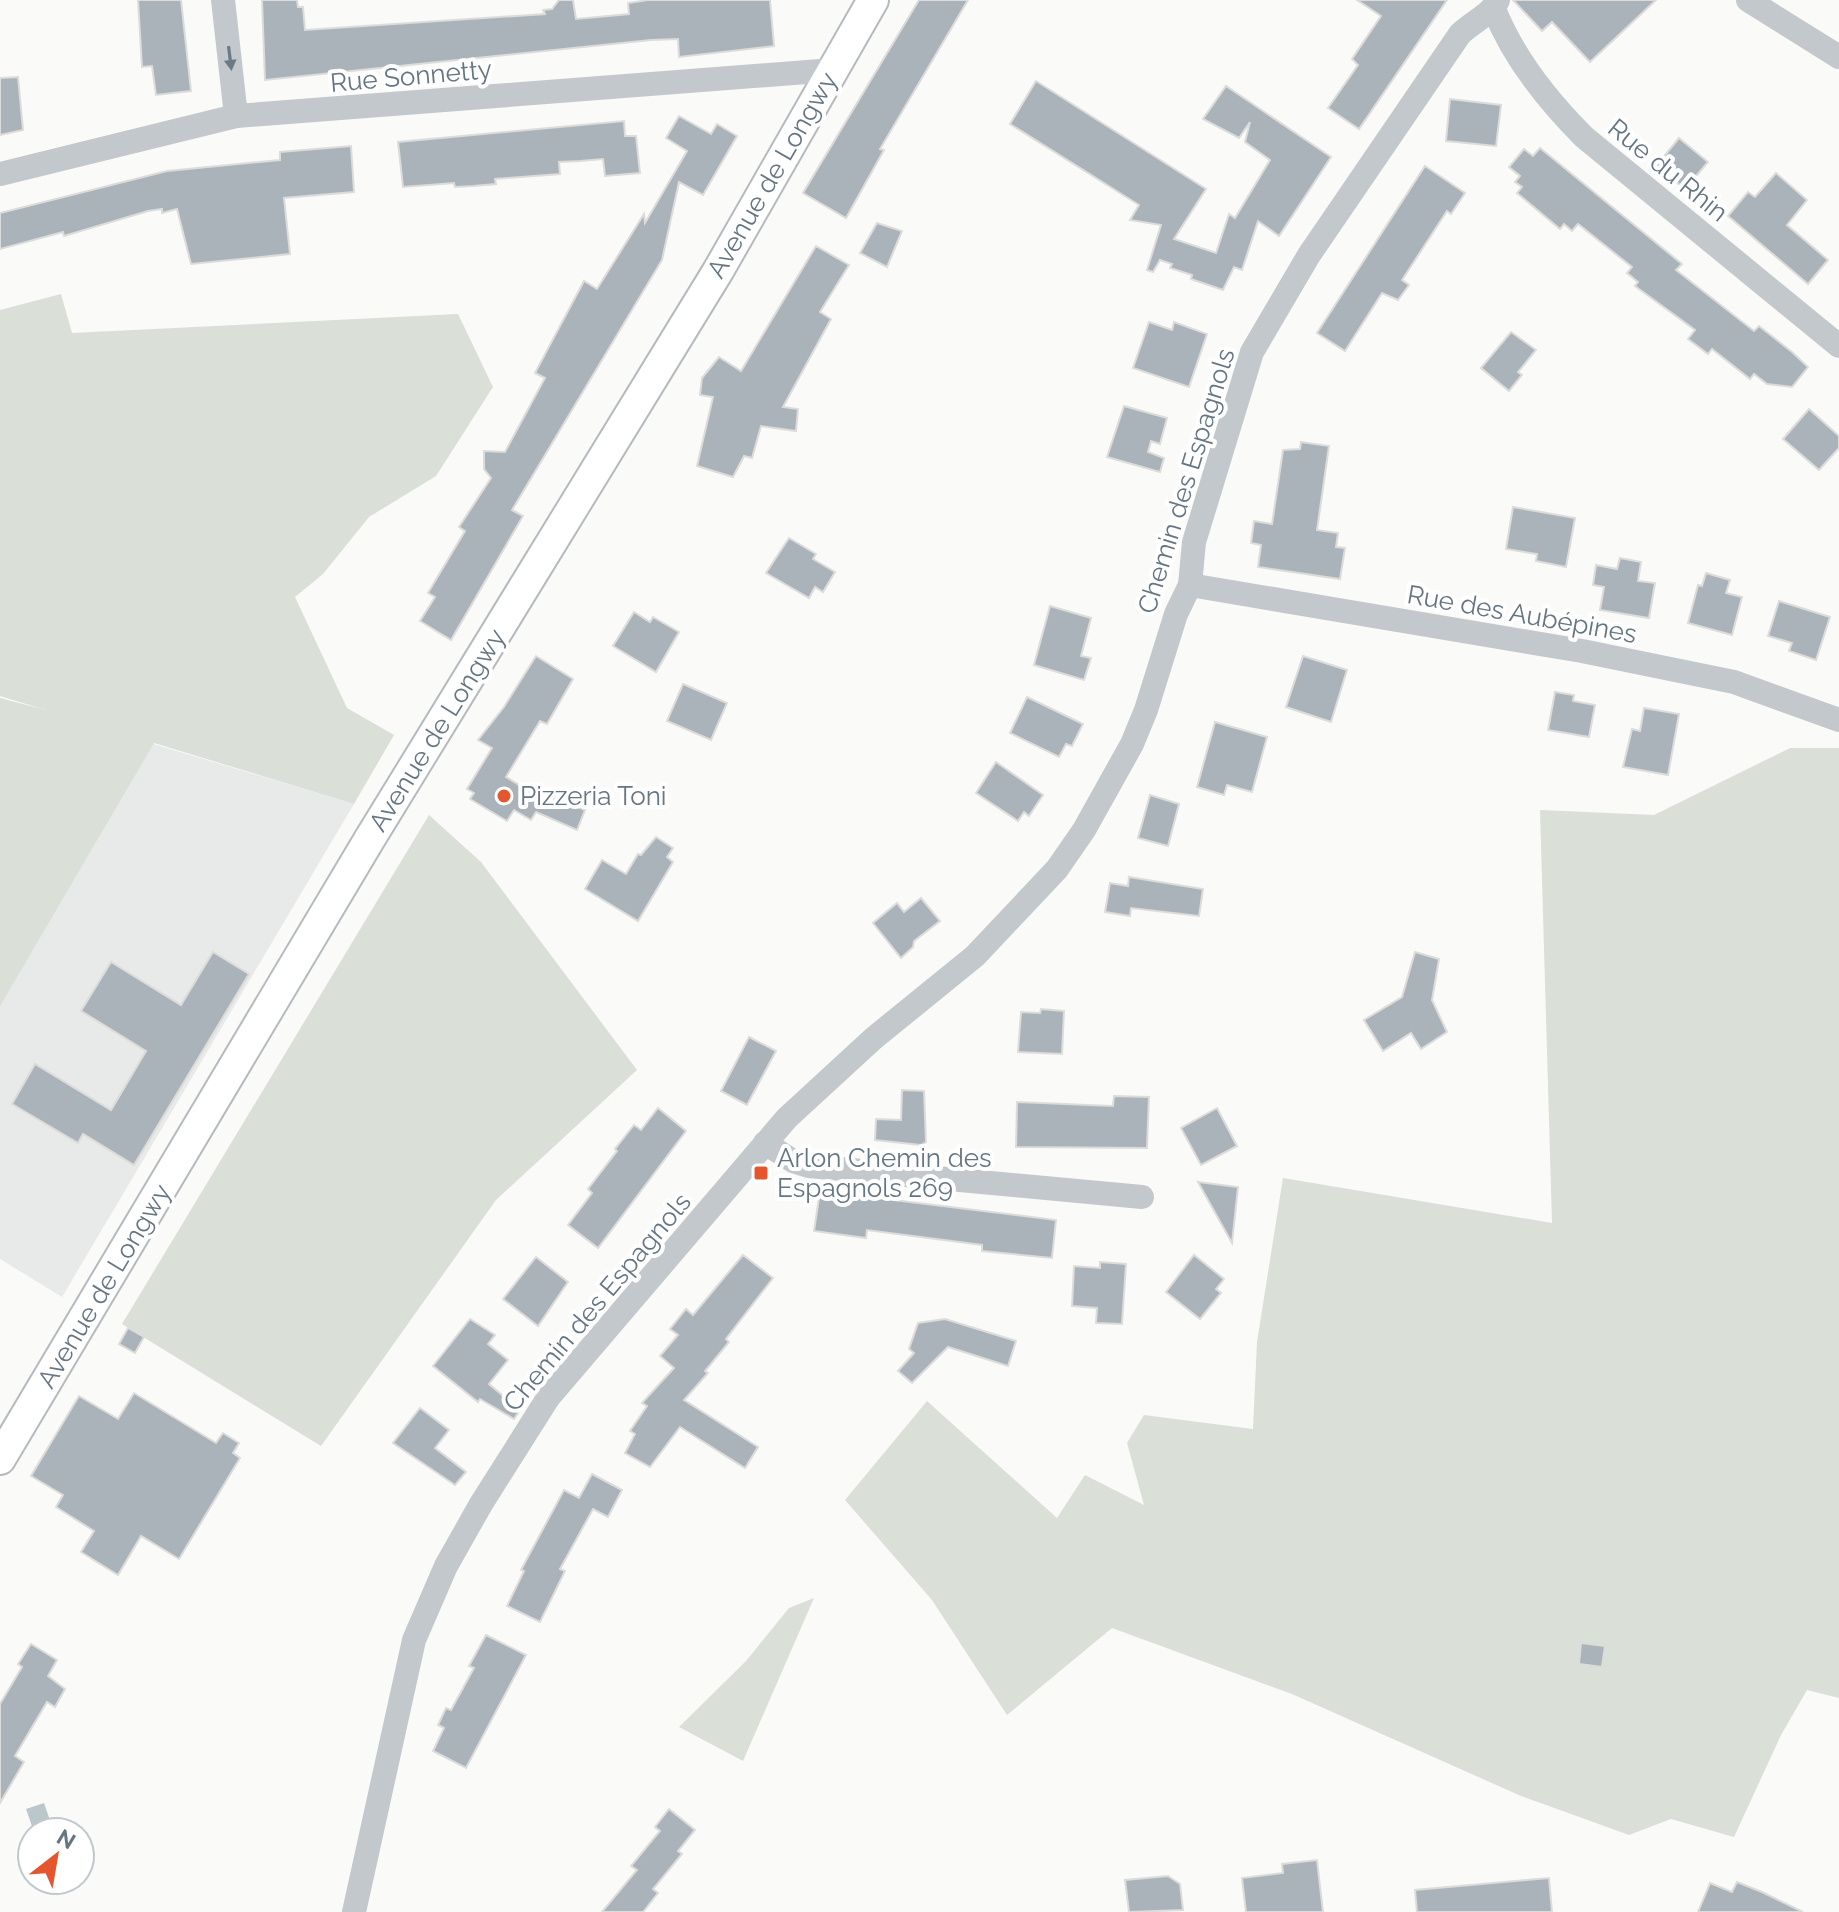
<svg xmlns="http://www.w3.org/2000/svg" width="1839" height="1912" font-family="Raleway,sans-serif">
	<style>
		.built { fill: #e8e9e9 }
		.green { fill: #dadfd7 }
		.water { fill: #bbc7cb }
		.building { fill: #aab3b9; stroke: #dcdcda; stroke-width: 2 }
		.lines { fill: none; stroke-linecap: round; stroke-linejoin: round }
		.major-casing { stroke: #b5babe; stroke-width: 34 }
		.minor { stroke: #c3c8cc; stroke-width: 24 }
		.major { stroke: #fff; stroke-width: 30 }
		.oneway { fill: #6a7a87 }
		.poi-dot { fill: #e4572e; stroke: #fff; stroke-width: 3 }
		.labels { text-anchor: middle; stroke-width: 8; stroke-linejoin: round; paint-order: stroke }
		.street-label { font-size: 26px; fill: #657683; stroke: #fff }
		.poi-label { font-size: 26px; fill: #657683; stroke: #fff; text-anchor: start }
	</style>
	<rect width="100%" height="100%" fill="#fafaf8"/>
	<polygon class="built" points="0,698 354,804 62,1297 0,1259"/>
	<g class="green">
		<polygon points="61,294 72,333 458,314 493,387 436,476 369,517 323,574 295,597 347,708 394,735 354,804 154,743 0,1006 0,698 46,710 0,696 0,310"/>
		<polygon points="1790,748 1839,748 1839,1698 1807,1690 1781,1735 1734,1837 1671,1819 1629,1835 1521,1796 1292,1694 1112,1628 1007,1715 932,1600 845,1500 927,1401 1057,1518 1085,1475 1144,1505 1127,1443 1144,1415 1253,1429 1257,1342 1283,1178 1552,1223 1540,810 1654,815"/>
		<polygon points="429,815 481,862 637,1070 496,1200 321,1446 122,1324"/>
		<polygon points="814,1598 743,1761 679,1727 746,1661 789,1608"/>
	</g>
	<polygon class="water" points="44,1803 54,1832 34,1832 26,1809"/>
	<g class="building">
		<polygon points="138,0 181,0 191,91 156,95 152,66 142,67"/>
		<polygon points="262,0 297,0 298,7 303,7 305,30 545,14 543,10 552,9 559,0 573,0 576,19 629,14 628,3 648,0 770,0 774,46 679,57 678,39 651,40 265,80"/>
		<polygon points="919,0 968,0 880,149 884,150 846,218 803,193"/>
		<polygon points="1357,0 1447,0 1359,129 1328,108 1358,65 1352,59 1381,16"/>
		<polygon points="1513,0 1656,0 1590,62 1552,22 1542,31"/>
		<polygon points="18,77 23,130 0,135 0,78"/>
		<polygon points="1036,81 1206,189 1174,239 1216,253 1229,214 1235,218 1270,160 1245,142 1250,122 1239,138 1203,119 1226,86 1331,157 1279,236 1258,221 1242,270 1234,267 1223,290 1191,279 1192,275 1170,268 1172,264 1160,260 1153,272 1147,270 1161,225 1130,220 1139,205 1010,124"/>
		<polygon points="1450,99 1501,105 1496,146 1446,141"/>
		<polygon points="679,116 711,134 717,124 737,136 703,195 679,182 662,260 512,510 523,516 451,640 420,621 435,597 428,593 465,531 459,527 491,478 484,469 484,451 505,452 545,378 535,373 584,281 597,289 644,214 645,223 687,151 666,138"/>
		<polygon points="624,121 625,136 636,136 640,173 605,176 603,159 580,161 559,162 560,174 495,179 496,184 473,186 455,187 454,183 403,187 398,142"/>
		<polygon points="1679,138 1708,162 1685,189 1656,166"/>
		<polygon points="351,146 354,192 284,198 290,254 191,264 177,209 162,213 162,209 148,211 64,236 63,232 0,249 0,213 167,171 280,160 280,152"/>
		<polygon points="1540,148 1682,264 1676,270 1754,331 1759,326 1792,352 1808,367 1792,387 1767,384 1754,374 1750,379 1712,349 1708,354 1688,339 1695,330 1635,286 1638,282 1627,273 1632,267 1578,224 1572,231 1564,224 1560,229 1517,193 1522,187 1515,182 1520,176 1509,167 1524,149 1533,156"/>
		<polygon points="1425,166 1465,193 1451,214 1447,211 1402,280 1409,285 1398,300 1382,293 1345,351 1317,333"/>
		<polygon points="1776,173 1807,200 1787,225 1828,260 1808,284 1728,216 1748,192 1755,197"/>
		<polygon points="877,223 902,231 887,267 860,253"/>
		<polygon points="816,246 849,265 820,312 831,319 783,407 798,409 796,431 761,426 752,458 744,456 733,477 697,466 713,397 700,395 702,378 719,357 741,371"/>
		<polygon points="1149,322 1172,330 1174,322 1207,334 1189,387 1133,368"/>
		<polygon points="1511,332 1536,350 1518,372 1522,375 1509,391 1481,368"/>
		<polygon points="1124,406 1167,418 1160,444 1151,441 1148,452 1164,458 1160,472 1107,457"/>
		<polygon points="1809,409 1839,436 1839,448 1819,470 1783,439"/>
		<polygon points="1301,442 1329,446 1317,530 1338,533 1336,547 1345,548 1340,579 1258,567 1261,545 1251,543 1254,521 1272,524 1283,450 1300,449"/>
		<polygon points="1513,507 1575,518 1566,567 1536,561 1537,554 1506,549"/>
		<polygon points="789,538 816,554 813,559 835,572 823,592 815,587 809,598 766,573"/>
		<polygon points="1620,558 1641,562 1638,581 1655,583 1649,618 1600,610 1604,587 1593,585 1596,565 1617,569"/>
		<polygon points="1706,573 1730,580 1726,593 1742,597 1732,635 1688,623 1698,585 1702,586"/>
		<polygon points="1779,601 1830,617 1816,660 1789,651 1792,643 1768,636"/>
		<polygon points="1050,606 1091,618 1081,656 1091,658 1084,680 1034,665"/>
		<polygon points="634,612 650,622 653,617 679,632 656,672 613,646"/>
		<polygon points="536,656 573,679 547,724 540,721 506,777 542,799 546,793 585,810 577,830 536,812 531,820 514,810 507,821 470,799 474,793 467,789 492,748 478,740 504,707"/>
		<polygon points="1303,656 1347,670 1331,722 1286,707"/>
		<polygon points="683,684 727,703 711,740 667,721"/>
		<polygon points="1555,692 1574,695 1573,701 1595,705 1589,737 1548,730"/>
		<polygon points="1027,697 1083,724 1072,746 1066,744 1059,757 1010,733"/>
		<polygon points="1644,708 1679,714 1668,775 1623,767 1632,729 1640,731"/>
		<polygon points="1215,722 1267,737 1252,792 1227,785 1224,795 1197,787"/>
		<polygon points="996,762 1043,795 1029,816 1024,812 1018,821 976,793"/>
		<polygon points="1150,795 1179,804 1168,846 1138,838"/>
		<polygon points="656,837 673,848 667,857 673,862 638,921 585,889 602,860 626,874 638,854 641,855"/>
		<polygon points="1129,877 1203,889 1199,916 1131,908 1130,916 1105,912 1110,883 1128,886"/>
		<polygon points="921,898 940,921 914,941 913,947 901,958 873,923 897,903 904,912"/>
		<polygon points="213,952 249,974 134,1165 83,1134 78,1143 12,1104 35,1064 111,1110 146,1051 81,1011 111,962 181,1005"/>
		<polygon points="1415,952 1439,959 1432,1000 1447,1032 1421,1049 1411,1033 1383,1051 1364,1020 1402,997"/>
		<polygon points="1041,1009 1064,1011 1062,1054 1018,1052 1021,1012 1040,1013"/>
		<polygon points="749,1037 776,1051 747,1105 721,1091"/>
		<polygon points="902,1090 924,1091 926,1142 921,1145 875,1140 876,1119 901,1120"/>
		<polygon points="1114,1096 1149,1097 1147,1148 1016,1147 1017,1102 1113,1106"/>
		<polygon points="658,1108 686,1131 598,1248 568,1225 592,1193 588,1189 617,1151 615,1149 634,1125 641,1130"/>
		<polygon points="1217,1108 1237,1146 1201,1165 1181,1128"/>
		<polygon points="1198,1182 1238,1187 1232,1243"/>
		<polygon points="820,1191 1056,1220 1052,1258 982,1251 982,1245 867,1230 866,1238 814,1231"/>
		<polygon points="743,1255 773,1278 726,1339 729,1342 705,1371 708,1373 684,1400 758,1447 745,1468 680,1427 650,1467 625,1453 635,1434 630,1431 647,1406 642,1403 674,1368 660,1356 678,1335 670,1329 686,1309 693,1315"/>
		<polygon points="1194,1255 1224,1279 1216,1289 1221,1293 1200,1319 1166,1292"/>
		<polygon points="536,1257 568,1282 538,1326 503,1299"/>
		<polygon points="1100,1262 1126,1264 1122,1324 1096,1323 1097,1308 1072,1306 1074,1266 1100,1268"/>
		<polygon points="470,1319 495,1335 488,1344 508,1360 489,1384 520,1410 514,1419 480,1399 478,1402 433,1366"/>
		<polygon points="945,1319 1016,1341 1008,1366 948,1347 912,1383 898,1371 914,1353 909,1349 918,1323"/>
		<polygon points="128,1328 144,1337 135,1353 119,1344"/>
		<polygon points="134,1393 216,1443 223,1433 239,1443 233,1453 240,1458 179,1559 141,1536 118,1575 81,1552 94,1531 56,1507 63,1495 31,1476 79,1396 118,1419"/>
		<polygon points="420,1408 449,1430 435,1448 466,1472 455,1485 393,1443"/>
		<polygon points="592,1474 622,1490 608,1517 593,1509 560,1569 565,1571 540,1622 507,1606 524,1571 521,1570 564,1490 579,1498"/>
		<polygon points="486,1635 526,1655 466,1768 433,1751 444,1728 438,1725 446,1708 451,1710 474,1668 469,1666"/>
		<polygon points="1581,1643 1605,1646 1602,1667 1579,1664"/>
		<polygon points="31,1644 57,1660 48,1676 65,1689 55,1707 47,1702 15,1756 24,1762 0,1803 0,1704 22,1667 18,1664"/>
		<polygon points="669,1809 695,1830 678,1851 682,1854 653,1889 658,1893 643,1912 602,1912 637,1870 631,1866 660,1831 655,1827"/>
		<polygon points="1317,1860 1323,1912 1246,1912 1242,1878 1283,1873 1282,1864"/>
		<polygon points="1168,1876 1180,1884 1183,1910 1129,1912 1125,1880"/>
		<polygon points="1549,1878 1552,1912 1417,1912 1415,1890"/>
		<polygon points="1737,1882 1762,1892 1803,1912 1698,1912 1710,1883 1732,1892"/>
	</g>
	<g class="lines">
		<g class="major-casing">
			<polyline id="major" points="0,1459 369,840 718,271 873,0"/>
		</g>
		<g class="minor">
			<polyline points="223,0 236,116"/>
			<polyline points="1748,0 1839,57"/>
			<path d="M1494,9C1513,57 1548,101 1584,137L1839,346"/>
			<polyline points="0,174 236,116 833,70"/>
			<polyline points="1190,585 1582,651 1734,682 1839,720"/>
			<polyline points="765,1143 793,1161 809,1166 1142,1197"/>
			<path d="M354,1912L414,1640L446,1566L481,1504L548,1398L787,1118L874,1038L975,956L1057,869L1084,830L1132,744L1146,710L1176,614L1190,585L1194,542L1252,352L1309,255L1460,34C1472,22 1492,14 1498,0"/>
		</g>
		<use href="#major" class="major"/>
	</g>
	<defs><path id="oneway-solid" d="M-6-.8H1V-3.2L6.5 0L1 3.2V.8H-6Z" transform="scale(2)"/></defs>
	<use class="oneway" href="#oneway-solid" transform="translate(230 58) rotate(83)"/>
	<g class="poi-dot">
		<circle cx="504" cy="796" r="8"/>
		<rect x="753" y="1165" width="16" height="16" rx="4"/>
	</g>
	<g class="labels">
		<g class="street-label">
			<text transform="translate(411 76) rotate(-5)" y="9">Rue Sonnetty</text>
			<text transform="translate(1668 170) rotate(39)" y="9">Rue du Rhin</text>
			<text transform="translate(772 175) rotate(-60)" y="9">Avenue de Longwy</text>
			<text transform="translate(1186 481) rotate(-73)" y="9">Chemin des Espagnols</text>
			<text transform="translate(1522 614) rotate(10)" y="9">Rue des Aubépines</text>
			<text transform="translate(437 730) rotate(-58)" y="9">Avenue de Longwy</text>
			<text transform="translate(104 1286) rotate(-59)" y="9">Avenue de Longwy</text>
			<text transform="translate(597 1302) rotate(-50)" y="9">Chemin des Espagnols</text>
		</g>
		<g class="poi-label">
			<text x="520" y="805">Pizzeria Toni</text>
			<text x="777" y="1167">Arlon Chemin des<tspan x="777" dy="30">Espagnols 269</tspan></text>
		</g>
	</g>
	<g transform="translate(56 1856) rotate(31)"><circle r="38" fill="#ffffff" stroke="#c1c8cd" stroke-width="2"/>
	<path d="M0-6L14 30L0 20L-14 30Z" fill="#e4572e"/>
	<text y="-12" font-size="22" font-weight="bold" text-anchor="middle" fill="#657683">N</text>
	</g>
</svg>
